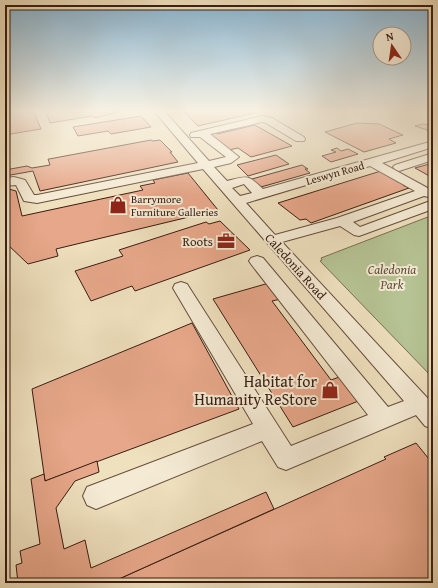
<svg xmlns="http://www.w3.org/2000/svg" width="438" height="588" font-family="'Gentium Book Plus',serif">
	<style>
		.green { fill: #b6c394; stroke: #787053 }
		.building { fill: #e7a78a; stroke: #391d12 }
		.lines { fill: none; stroke-linecap: round; stroke-linejoin: round }
		.minor-casing { stroke: #664e3d; stroke-width: 2 }
		.minor { fill: #f5ebd5; fill-rule: evenodd }
		.labels { text-anchor: middle; stroke-width: 4; stroke-linejoin: round; paint-order: stroke }
		.far-street-label { font-size: 11px; fill: #391d12; stroke: #f5ebd5 }
		.far-poi-label { font-size: 11px; fill: #391d12; stroke: #f5ebd5; text-anchor: start }
		.poi-label { font-size: 13px; fill: #391d12; stroke: #f5ebd5; text-anchor: end }
		.street-label { font-size: 13px; fill: #391d12; stroke: #f5ebd5 }
		.park-label { font-size: 13px; font-style: italic; fill: #5e4f39; stroke: #f5ebd5 }
		.near-poi-label { font-size: 16px; fill: #391d12; stroke: #f5ebd5; text-anchor: end }
	</style>
	<rect width="100%" height="100%" fill="#efe0be"/>
	<filter id="stains"><feTurbulence type="fractalNoise" baseFrequency=".005" numOctaves="4"/><feColorMatrix values="0 0 0 0 .2 0 0 0 0 .09 0 0 0 0 .02 0 0 0 .5 -.17"/></filter>
	<radialGradient id="worn" r=".72"><stop offset=".6" stop-color="#630" stop-opacity="0"/><stop offset="1" stop-color="#630" stop-opacity=".3"/></radialGradient>
	<polygon class="green" points="433,215 433,378 320,261 322,260 321,258"/>
	<g class="building">
		<polygon points="5,112 34,112 41,129 5,135"/>
		<polygon points="46,112 119,112 94,118 93,116 50,123"/>
		<polygon points="184,112 259,112 198,126"/>
		<polygon points="141,116 151,127 111,134 108,131 78,136 73,127"/>
		<polygon points="357,123 379,124 403,135 389,139 396,143 364,152 325,132"/>
		<polygon points="422,124 433,125 433,132 415,126"/>
		<polygon points="255,125 292,146 251,157 238,148 229,150 207,135 215,132 217,134"/>
		<polygon points="151,140 153,141 160,140 172,152 170,152 178,162 40,191 33,171 5,176 5,170 27,166 32,168 50,165 48,159 49,159"/>
		<polygon points="337,148 341,151 348,149 358,154 331,162 322,156 336,152 331,150"/>
		<polygon points="276,155 289,164 248,176 237,165"/>
		<polygon points="433,163 433,178 415,168"/>
		<polygon points="302,165 308,169 305,169 310,173 261,187 252,181 253,180 252,179"/>
		<polygon points="384,170 407,183 403,185 409,188 311,223 306,219 300,220 278,203"/>
		<polygon points="188,173 218,210 56,249 58,256 28,264 5,242 5,188 16,191 22,216 143,190 140,186 155,183 153,180"/>
		<polygon points="220,221 250,250 135,291 132,286 91,301 75,271 123,256 119,250 206,222 209,224"/>
		<polygon points="269,283 281,299 272,301 331,380 342,376 361,400 293,427 213,299"/>
		<polygon points="192,323 239,409 45,481 32,389"/>
		<polygon points="416,443 433,464 433,583 110,583 386,459 384,457"/>
		<polygon points="97,461 99,472 75,481 56,508 64,549 85,540 91,568 266,492 274,509 110,583 18,583 16,565 22,563 20,551 40,544 31,479 44,474 45,481"/>
	</g>
	<g class="lines">
		<g class="minor-casing">
			<g id="minor">
				<path d="M155,112H165L209,161L226,157L200,137H191L190,135L191,133L262,116L272,118L304,137L305,139L304,141H296L266,123L262,122L210,134L239,157L231,163L214,167L227,181C248,176 247,174 263,189L433,141V147L382,163L433,191V198L424,196L353,222L360,227L433,200V209L359,236L354,235L340,226L282,242L433,404V429L425,426L416,415L286,470L278,467L262,441L96,509L87,505L83,496L87,487L253,424L173,288L175,284L181,282L187,284L291,446L368,415L251,264L249,261L251,258L257,256L263,258L388,407L404,401L203,169L37,203L24,201L16,185L5,186V178L14,177L25,180L34,195H37L198,163ZM370,166L415,191L337,218L275,235L246,203ZM244,184L252,193L240,196L232,188Z"/>
				<polygon points="433,153 433,160 399,171 395,169 393,167 395,165"/>
			</g>
		</g>
		<use href="#minor" class="minor"/>
	</g>
	<linearGradient id="sky" x2="0" y2="1"><stop stop-color="#89b7d5"/><stop offset="0.57" stop-color="#f8f1e2"/><stop offset="1" stop-color="#f8f1e2" stop-opacity="0"/></linearGradient>
	<rect width="438" height="195" fill="url(#sky)"/>
	<defs>
		<g id="shop-bare" transform="scale(1.38)"><path d="M-5-2.5h2.3a2.7 3.5 0 0 1 5.4 0H5L5.5 6h-11ZM-1.5-2.5h3a1.5 2.3 0 0 0-3 0Z" fill="#8f2418" stroke="#f5ebd5" stroke-width="2.5" paint-order="stroke"/></g>
		<g id="office-bare" transform="scale(1.38)"><path d="M-6-3h4V-5.5h4V-3h4V5H-6ZM-1-4.5V-3h2v-1.5ZM-6 0V1H6V0Z" fill="#8f2418" stroke="#f5ebd5" stroke-width="2.5" paint-order="stroke"/></g>
	</defs>
	<g fill-rule="evenodd">
		<use href="#shop-bare" x="118" y="205"/>
		<use href="#office-bare" x="226" y="241"/>
		<use href="#shop-bare" x="330" y="390"/>
	</g>
	<g class="labels">
		<g class="far-street-label">
			<text transform="translate(335 173) rotate(-16)" y="4">Leswyn Road</text>
		</g>
		<g class="far-poi-label">
			<text x="131" y="203">Barrymore<tspan x="131" dy="13">Furniture Galleries</tspan></text>
		</g>
		<g class="poi-label">
			<text x="213" y="246">Roots</text>
		</g>
		<g class="street-label">
			<text transform="translate(296 266) rotate(48)" y="5">Caledonia Road</text>
		</g>
		<g class="park-label">
			<text x="392" y="274">Caledonia<tspan x="392" dy="15">Park</tspan></text>
		</g>
		<g class="near-poi-label">
			<text x="317" y="387">Habitat for<tspan x="317" dy="18">Humanity ReStore</tspan></text>
		</g>
	</g>
	<rect width="438" height="588" fill="none" stroke="#efe0be" stroke-width="20"/>
	<rect x="6" y="6" width="426" height="576" fill="none" stroke="#391d12" stroke-width="2"/>
	<rect x="10" y="10" width="418" height="568" fill="none" stroke="#391d12"/>
	<g transform="translate(392 46) rotate(347)"><circle r="19" fill="#f5ebd5" stroke="#aa9987"/>
	<path d="M0-3L7 15L0 10L-7 15Z" fill="#8f2418"/>
	<text y="-6" font-size="11" font-weight="bold" text-anchor="middle" fill="#391d12">N</text>
	</g>
	<rect width="100%" height="100%" filter="url(#stains)"/>
	<rect width="100%" height="100%" fill="url(#worn)"/>
</svg>
